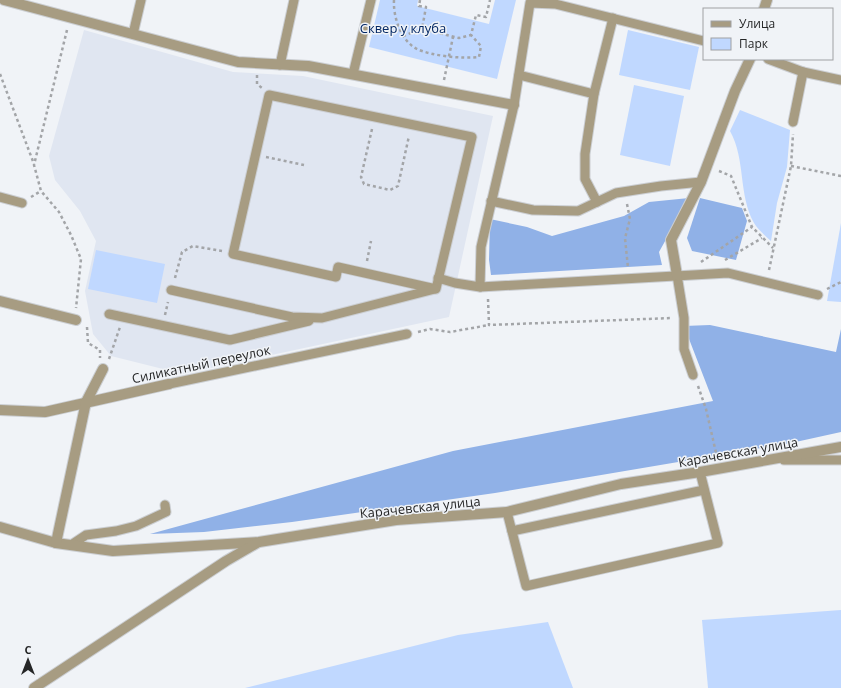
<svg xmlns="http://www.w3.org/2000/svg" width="841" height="688" font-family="'Open Sans',sans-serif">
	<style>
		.built { fill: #e0e6f1 }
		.green { fill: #c0d8ff }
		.forest { fill: #90b1e7 }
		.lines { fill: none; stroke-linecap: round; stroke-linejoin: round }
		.lane-casing { stroke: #cbced2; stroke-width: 11 }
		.street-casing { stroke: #cbced2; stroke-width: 12 }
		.path { stroke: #a3a5a8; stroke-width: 2.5; stroke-dasharray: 3 3; stroke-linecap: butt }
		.lane { stroke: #a79c82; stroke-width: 9 }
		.street { stroke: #a79c82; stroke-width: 10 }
		.labels { text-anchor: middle; stroke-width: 3; stroke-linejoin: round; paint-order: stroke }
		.park-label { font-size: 13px; fill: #022764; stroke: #f0f3f7 }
		.street-label { font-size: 13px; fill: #252627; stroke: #f0f3f7 }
	</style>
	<rect width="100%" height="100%" fill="#f0f3f7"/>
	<polygon class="built" points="84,30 233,72 303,76 493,116 449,317 183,374 111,356 93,334 85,291 96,241 80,211 55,180 49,156"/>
	<g class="green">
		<polygon points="380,0 418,0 417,6 489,24 495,0 516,0 497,79 369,47"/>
		<polygon points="628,30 699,47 690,90 619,75"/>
		<polygon points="634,85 684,96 670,166 620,155"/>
		<path d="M740,110L790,130L787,167L777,203L771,241C766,236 758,230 754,223C738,194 746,160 730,131Z"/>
		<polygon points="841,223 841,302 827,301"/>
		<polygon points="96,250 165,264 157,303 88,289"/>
		<polygon points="841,610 841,688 708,688 702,620"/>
		<polygon points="548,622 573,688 245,688 458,635"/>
	</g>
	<g class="forest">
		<polygon points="689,198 659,252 662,265 491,275 489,260 490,219 527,227 552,236 624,216 649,202"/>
		<polygon points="700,198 742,208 747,221 736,260 692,251 687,238"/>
		<polygon points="710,325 836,352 841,329 841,432 791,443 495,493 292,522 204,532 150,534 453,451 713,401 684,326"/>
	</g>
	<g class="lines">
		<g class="lane-casing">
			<g id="lane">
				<polyline points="133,34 141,0"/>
				<polyline points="768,59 803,72 841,80"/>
				<polyline points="280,65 294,0"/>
				<polyline points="353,74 371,0"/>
				<polyline points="519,75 594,94 613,18"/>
				<polyline points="594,94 585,154 585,179 597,202"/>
				<polygon points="269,95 472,137 436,289 338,267 336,277 233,254"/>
				<polyline points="793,122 803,72"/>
				<polyline points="0,197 22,203"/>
				<polyline points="491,201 533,210 578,211 616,193 661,186 701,182"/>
				<polyline points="677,275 684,318 684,349 693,375"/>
				<polyline points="438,278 455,283 480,287 481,247 514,105 530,3 555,4 704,41"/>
				<polyline points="480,287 728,273 818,295"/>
				<polyline points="171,290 292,317 322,318 435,289"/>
				<polyline points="109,314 230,340 309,321"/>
				<polyline points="169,384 407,334"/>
				<polyline points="784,460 841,460"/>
				<polyline points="507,512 526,586 718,543 700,472"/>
				<polyline points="512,531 704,490"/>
				<polyline points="71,545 86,535 116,531 136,526 166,512 165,505"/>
			</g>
		</g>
		<g class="street-casing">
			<g id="street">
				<polyline points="4,0 238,62 308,66 514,105"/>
				<polyline points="764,9 767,0"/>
				<polyline points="677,275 671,240 701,182 735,91 750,59"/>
				<polyline points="0,301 76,320"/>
				<polyline points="0,410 45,412 169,384"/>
				<polyline points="0,527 56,543 113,551 259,542 396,520 507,512 621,484 700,472 841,447"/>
				<polyline points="56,543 86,402 103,369"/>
				<polyline points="34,688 226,561 257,543"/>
			</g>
		</g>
		<g class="path">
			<path d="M394,0C393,17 401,41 417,49C432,56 462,59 479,57L481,46L471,35L476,15L486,17L490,0"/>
			<polyline points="420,0 419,6 426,7 422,29 459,38 471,35"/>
			<polyline points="67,30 34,165 41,191 59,212 71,235 81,259 76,308"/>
			<polyline points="403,36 422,29"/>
			<polyline points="0,74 34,164"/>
			<polyline points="257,75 257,84 262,88"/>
			<polyline points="444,80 453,37"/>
			<polyline points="372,129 361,177 364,184 390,190 398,186 409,136"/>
			<polyline points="266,157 304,165"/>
			<polyline points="791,166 841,176"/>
			<polyline points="719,171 731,176 752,227 773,248"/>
			<polyline points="31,197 41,191"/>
			<polyline points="627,204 630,219 625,238 628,268"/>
			<polyline points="725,260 762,238"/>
			<polyline points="367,261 371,241"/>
			<polyline points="701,262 752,227"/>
			<polyline points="769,270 791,166 793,134"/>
			<polyline points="175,278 182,252 193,246 222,251"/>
			<polyline points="827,289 841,282"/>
			<polyline points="488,299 489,325 672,318"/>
			<polyline points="165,315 168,302"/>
			<polyline points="87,327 88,343 100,350 100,358"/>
			<polyline points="418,332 430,329 450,332 489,325"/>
			<polyline points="109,359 120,327"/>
			<polyline points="698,386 706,409 717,457"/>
		</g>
		<use href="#lane" class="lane"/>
		<use href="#street" class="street"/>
	</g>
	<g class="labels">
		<g class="park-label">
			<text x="403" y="33">Сквер у клуба</text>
		</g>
		<g class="street-label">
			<text transform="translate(201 364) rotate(-12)" y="5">Силикатный переулок</text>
			<text transform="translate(738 452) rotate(-10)" y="5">Карачевская улица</text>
			<text transform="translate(420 507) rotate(-6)" y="5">Карачевская улица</text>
		</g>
	</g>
	<rect x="703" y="8" width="130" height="52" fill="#f0f3f7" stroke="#9fa1a4"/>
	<rect x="711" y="21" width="20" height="6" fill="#a79c82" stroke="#9fa1a4"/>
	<text x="739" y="28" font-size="12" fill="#252627">Улица</text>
	<rect x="711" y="38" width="20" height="12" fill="#c0d8ff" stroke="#9fa1a4"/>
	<text x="739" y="48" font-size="12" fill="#252627">Парк</text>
	<g transform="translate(28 660)" stroke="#f0f3f7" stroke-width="3" paint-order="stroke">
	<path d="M0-3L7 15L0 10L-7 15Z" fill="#252627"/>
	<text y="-6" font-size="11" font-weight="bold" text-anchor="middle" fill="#252627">С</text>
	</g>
</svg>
